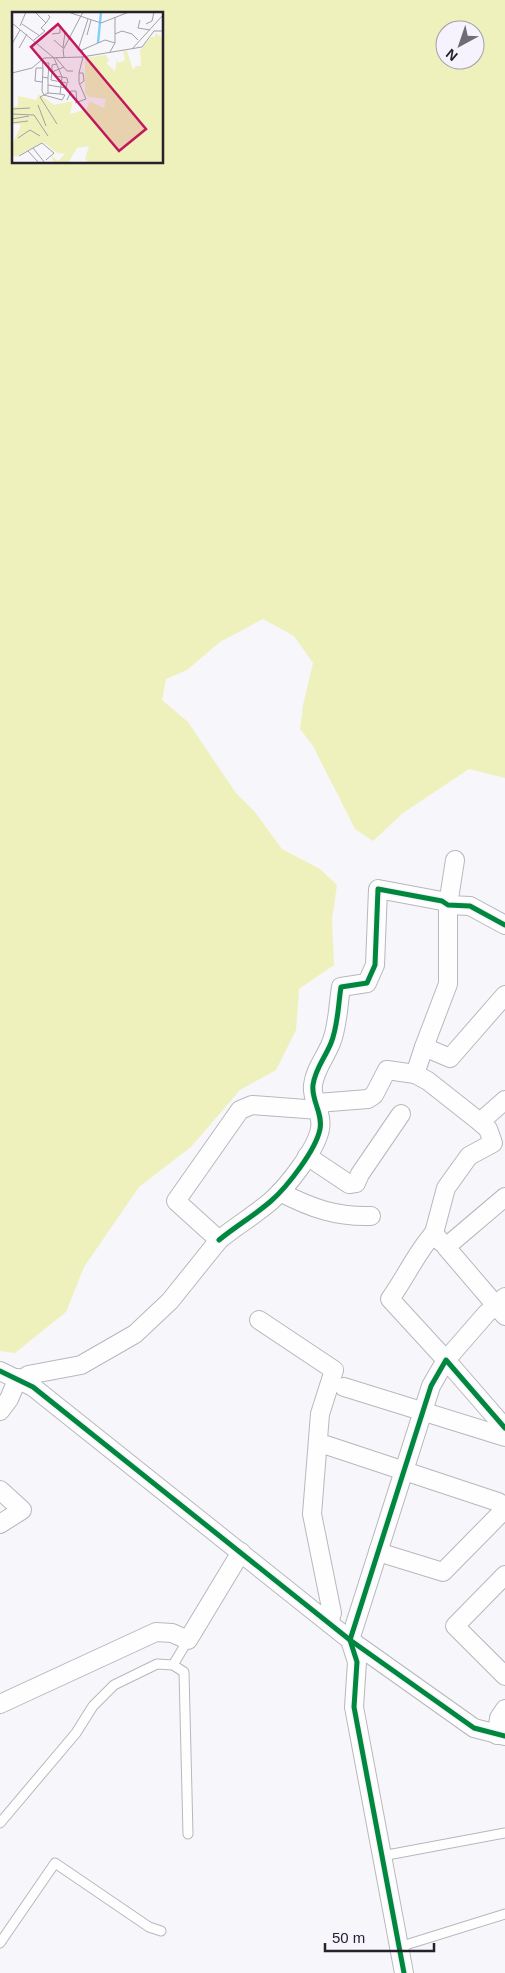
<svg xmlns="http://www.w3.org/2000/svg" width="505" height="1973" font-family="Arial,sans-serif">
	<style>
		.green { fill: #eff1bd; fill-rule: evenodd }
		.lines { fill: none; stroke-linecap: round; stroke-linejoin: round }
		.service-casing { stroke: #b9b7be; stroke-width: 11 }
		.minor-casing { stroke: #b9b7be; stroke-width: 20 }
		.service { stroke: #fefefe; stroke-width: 9 }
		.minor { stroke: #fefefe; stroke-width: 18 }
		.cycleway-casing { stroke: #f6f3fe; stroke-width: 8 }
		.cycleway { stroke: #00873e; stroke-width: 5 }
		.inset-river { fill: none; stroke: #81d1fa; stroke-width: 2.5 }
		.inset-road { fill: none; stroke: #a3a1a8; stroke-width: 1 }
		.view { fill: #c2185b; fill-opacity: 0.15; stroke: #c2185b; stroke-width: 2.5 }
		.inset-edge { fill: none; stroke: #25222b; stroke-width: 2.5 }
	</style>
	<rect width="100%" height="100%" fill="#f7f6fb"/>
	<path class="green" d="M0,0H505V778L469,769L403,813L373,841L355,829L313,746L300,729L303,705L313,663L294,636L263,619L220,642L187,670L166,679L162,700L188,722L236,793L255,812L282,849L320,869L337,885L332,920L334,965L299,989L296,1030L276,1070L240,1090L191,1147L139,1187L84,1267L66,1312L15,1353L0,1351ZM14,14H162V162H14ZM445,30H475V60H445Z"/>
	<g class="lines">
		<g class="service-casing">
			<g id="service">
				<polyline points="173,1665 188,1640"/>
				<polyline points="0,1823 76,1733 93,1706 114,1685 157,1664 173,1665 184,1672 188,1834"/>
				<polyline points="382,1856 505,1833"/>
				<polyline points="0,1943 55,1863 149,1927 161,1931"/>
				<polyline points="399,1947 505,1914"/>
			</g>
		</g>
		<g class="minor-casing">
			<g id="minor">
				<polyline points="505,995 450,1058 424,1047 415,1074 428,1081 480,1122 505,1100"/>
				<polyline points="424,1047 448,984 448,905 455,860"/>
				<polyline points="317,1103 368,1099 374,1095 387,1070 415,1074"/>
				<polyline points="307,1156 349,1184 356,1183 360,1174 401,1114"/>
				<path d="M280,1192C311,1208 336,1217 371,1216"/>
				<polyline points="505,1197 446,1247 505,1316"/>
				<path d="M434,1233C416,1253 406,1277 390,1299L446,1360L486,1314L505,1297"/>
				<path d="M219,1240C236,1226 255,1215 271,1201C287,1187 316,1150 320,1129C323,1113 311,1100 313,1085C315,1069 325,1058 331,1043C338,1026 338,1006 341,987L367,983L375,965L378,889L442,901L448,905L470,906L505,925"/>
				<polyline points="441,1242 434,1233 446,1188 469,1156 493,1143 488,1129 480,1122"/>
				<polyline points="259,1320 334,1370 320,1414 312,1514 332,1613 329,1623"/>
				<polyline points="0,1371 33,1387 350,1640 474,1728 505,1736"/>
				<polyline points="23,1380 28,1375 81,1365 135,1334 170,1301 219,1240 176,1201 240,1110 252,1105 319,1110"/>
				<polyline points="344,1387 505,1437"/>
				<polyline points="0,1411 9,1399 18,1378"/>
				<polyline points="326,1445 498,1502 505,1506"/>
				<polyline points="0,1490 22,1510 0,1524"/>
				<polyline points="378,1552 443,1572 505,1509"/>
				<polyline points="505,1575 455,1626 505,1676"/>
				<polyline points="0,1704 156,1632 172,1633 188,1640 241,1552"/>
				<polyline points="497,1735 499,1718 505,1709"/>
				<polyline points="404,1973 354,1707 357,1662 350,1640 431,1386 446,1360 505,1428"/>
			</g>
		</g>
		<use href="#service" class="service"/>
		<use href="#minor" class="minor"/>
		<g class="cycleway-casing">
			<g id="cycleway">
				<path d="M219,1240C236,1226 255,1215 271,1201C287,1187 316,1150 320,1129C323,1113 311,1100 313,1085C315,1069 325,1058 331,1043C338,1026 338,1006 341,987L367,983L375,965L378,889L442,901L448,905L470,906L505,925"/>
				<polyline points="0,1371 33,1387 350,1640 474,1728 505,1736"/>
				<polyline points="404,1973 354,1707 357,1662 350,1640 431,1386 446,1360 505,1428"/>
			</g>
		</g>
		<use href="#cycleway" class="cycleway"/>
	</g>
	<g transform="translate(12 12)">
		<rect width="151" height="151" fill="#f7f6fb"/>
		<path d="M143,21L151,26V151H77L73,147L77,134L65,136L56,151H41L40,144L46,149L53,142L45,141L31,130L4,145L0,143V133L9,113L0,111V95L6,94V84L24,88L27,82L42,93L61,89L58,102L75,97L77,89L92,96L94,87L77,85L73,81V46L94,43L97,49L94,51L103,59L105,46L106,51L113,48L111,39H115L121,58L124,54H129L128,38L139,25H143Z" fill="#eff1bd"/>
		<path class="inset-river" d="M86,31L89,0"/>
		<path class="inset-road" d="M23,0L34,11L38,5L36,3M56,0L89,11L117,0M128,8L126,16L138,18M0,11L42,46L50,65L43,64M10,12L28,24M134,12L140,9L142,0M8,14L14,0M40,22L48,21V13M103,22L110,19L120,22L126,28M75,23L79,8M22,28L33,19L29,16L34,11M42,28L51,36L53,20M0,32L8,18M7,36L15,22M120,37L152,2M70,38L93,28L103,31M98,40L103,31V5M52,45L51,38L71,0M72,45L70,38H66L76,7M44,46L55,59H61M45,52L40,53V60L52,55M31,56L30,79L32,83L36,81M0,61L20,56L32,46L70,45L130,35L142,19H152M30,65L36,66L37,51H31M36,66V81L48,82M30,70L23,69L24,56H31L30,47M68,72L72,69L71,61H67L71,45M36,73L54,76L55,71L39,68L40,60M55,88L59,79H64L65,91M63,91L74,87L67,71V61M26,93L34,114M0,97L18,96M0,102L22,103L36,124M0,107L17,104M0,111L16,109M45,112L28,85L32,83L50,88L53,83L48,82L50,65L55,66L56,71M6,126L18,118L28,124M21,136L30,131L42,141L34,148M16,139L27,151M7,144L21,136L33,151"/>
		<path class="view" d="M46,12L134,117L107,139L19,35Z"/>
		<rect width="151" height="151" class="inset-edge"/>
	</g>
	<g transform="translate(460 45) rotate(220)"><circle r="24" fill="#f6f3fe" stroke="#a29faa"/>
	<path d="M0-4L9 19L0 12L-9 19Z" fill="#6e6c74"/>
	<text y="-8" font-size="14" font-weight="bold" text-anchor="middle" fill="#25222b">N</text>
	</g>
	<path d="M325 1943v8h109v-8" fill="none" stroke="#25222b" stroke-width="2.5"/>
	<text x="332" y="1943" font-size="15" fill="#25222b" stroke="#f6f3fe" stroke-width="4" paint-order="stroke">50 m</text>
</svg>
